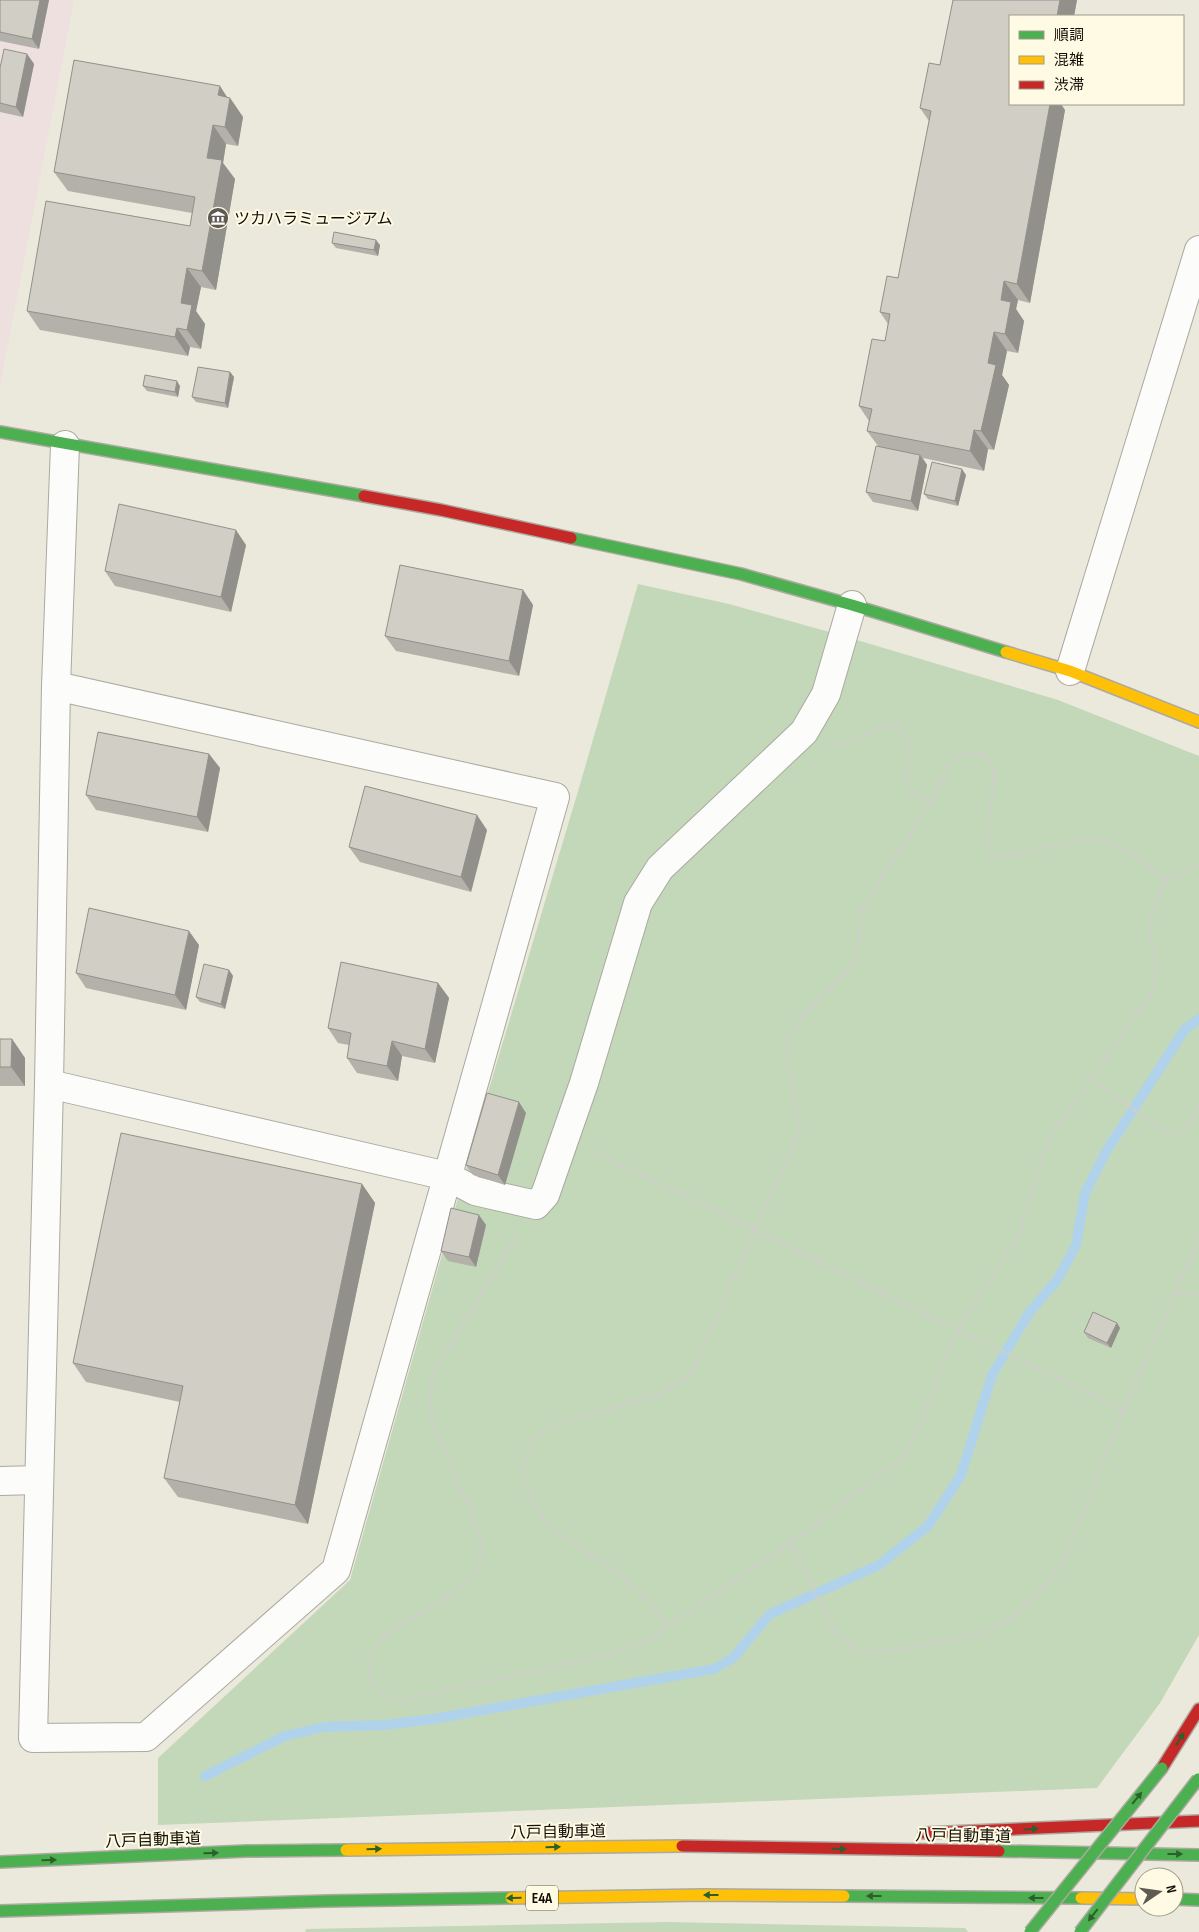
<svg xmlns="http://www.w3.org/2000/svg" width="1199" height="1932" font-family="'Sofia Sans Condensed','Noto Sans JP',sans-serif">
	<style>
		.industrial { fill: #efe0e0 }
		.green { fill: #c3d8b8 }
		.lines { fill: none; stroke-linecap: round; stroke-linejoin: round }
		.stream { stroke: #b0d3eb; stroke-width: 10 }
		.street-casing { stroke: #aba9a0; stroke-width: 30 }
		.fast-casing { stroke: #aba9a0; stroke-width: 14 }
		.slow-casing { stroke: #aba9a0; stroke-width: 14 }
		.jam-casing { stroke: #aba9a0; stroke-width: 14 }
		.path { stroke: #cfceca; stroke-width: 3; stroke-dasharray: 4 2.5; stroke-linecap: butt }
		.street { stroke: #fcfcfa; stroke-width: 28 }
		.fast { stroke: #4caf50; stroke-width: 11 }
		.slow { stroke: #ffc107; stroke-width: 11 }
		.jam { stroke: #c62828; stroke-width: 11 }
		.fast-bridge-casing { stroke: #aba9a0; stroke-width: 14; stroke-linecap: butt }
		.fast-bridge { stroke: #4caf50; stroke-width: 11 }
		.wall { fill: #b3b1a9 }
		.shaded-wall { fill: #92908a }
		.building { fill: #d0cec5; stroke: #92908a }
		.oneway { fill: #2e5e2b }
		.labels { text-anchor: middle; stroke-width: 4; stroke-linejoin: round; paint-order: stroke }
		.shield { fill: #fffae3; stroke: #575448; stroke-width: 1 }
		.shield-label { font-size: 15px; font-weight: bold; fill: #0f0d06 }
		.poi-label { font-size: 16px; fill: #0f0d06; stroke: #fffae3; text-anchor: start }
		.street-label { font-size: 16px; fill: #0f0d06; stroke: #fffae3 }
	</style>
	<rect width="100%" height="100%" fill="#ebe8dc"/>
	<polygon class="industrial" points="0,0 74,0 0,386"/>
	<g class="green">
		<polygon points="638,584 729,604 840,635 1058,700 1199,756 1199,1635 1160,1703 1097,1788 158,1825 158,1758 350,1580 488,1092 579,788"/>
		<polygon points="668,1922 965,1928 968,1932 305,1932 306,1929"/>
	</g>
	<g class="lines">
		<polyline class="stream" points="205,1776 285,1736 324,1727 385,1725 433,1719 714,1669 733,1658 770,1614 879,1565 928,1526 961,1475 992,1375 1029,1313 1058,1279 1076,1245 1085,1193 1107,1150 1185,1029 1199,1019"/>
		<g class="street-casing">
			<g id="street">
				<polyline points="1070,671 1199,250"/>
				<polyline points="56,686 555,797 336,1570 146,1737 33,1738 49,1084 56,686 65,445"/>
				<polyline points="49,1084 447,1176 475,1191 536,1205 545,1195 584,1083 638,903 660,868 804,732 826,694 852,605"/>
				<polyline points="0,1481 39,1480"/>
			</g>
		</g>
		<g class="fast-casing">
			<g id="fast">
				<polyline points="0,432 364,496"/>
				<polyline points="571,538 741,574 852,605 1006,652"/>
				<polyline points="999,1851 1199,1855"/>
				<polyline points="0,1862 247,1851 346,1850"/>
				<polyline points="844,1896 1081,1898"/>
				<polyline points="1174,1899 1199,1900"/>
				<polyline points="0,1911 328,1901 511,1898"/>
			</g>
		</g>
		<g class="slow-casing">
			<g id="slow">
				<polyline points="1006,652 1070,671 1199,722"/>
				<polyline points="346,1850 682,1846"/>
				<polyline points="511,1898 704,1895 844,1896"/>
				<polyline points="1081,1898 1144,1899"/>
			</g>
		</g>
		<g class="jam-casing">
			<g id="jam">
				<polyline points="364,496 441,510 571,538"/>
				<polyline points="1162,1768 1199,1709"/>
				<polyline points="924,1833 1199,1821"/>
				<polyline points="682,1846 999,1851"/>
			</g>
		</g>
		<g class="path">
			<path d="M833,746H840L879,728L899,724C919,748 897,766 911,788C914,794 924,798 930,802"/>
			<polyline points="1091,1079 1166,1132 1184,1130 1199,1106"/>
			<polyline points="593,1151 1124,1411"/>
			<path d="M519,1233L434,1371L430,1395L432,1419L479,1532L482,1554L476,1572L456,1591L385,1635L368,1656C371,1682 373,1691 399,1701L615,1653L645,1642L790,1543L904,1457L915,1436L943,1365L958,1330L1018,1237L1047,1141L1153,991L1157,962L1148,929L1155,904L1166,878"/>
			<polyline points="1174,1295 1199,1294"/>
			<polyline points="790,1543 837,1635 859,1651 889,1651 979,1635 1008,1621 1037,1594 1062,1564 1124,1411 1199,1236"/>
			<polyline points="667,1625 645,1598 616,1571 576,1545 546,1523 530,1498 522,1468 533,1439 554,1425 591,1415 659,1394 690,1377 800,1130 789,1066 788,1035 802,1017 851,967 859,940 860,913 930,802 951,762 967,753 983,754 995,771 987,837 991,853 1004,857 1091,837 1119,846 1166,878 1182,874 1199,863"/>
		</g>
		<use href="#street" class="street"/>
		<use href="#fast" class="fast"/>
		<use href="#slow" class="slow"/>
		<use href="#jam" class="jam"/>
		<g class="fast-bridge-casing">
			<g id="fast-bridge">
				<polyline points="1030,1932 1162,1768"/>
				<polyline points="1080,1932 1198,1779"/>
			</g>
		</g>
		<use href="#fast-bridge" class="fast-bridge"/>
	</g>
	<g class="wall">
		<polygon points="0,0 49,0 39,49 0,41"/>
		<polygon points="953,0 1077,0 1074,16 1010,16 1010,104 1065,110 1030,303 1018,300 1016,309 1024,321 1018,353 1007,351 1002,375 1009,385 994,450 988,449 984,471 923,458 927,465 918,511 873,502 866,492 878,446 867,431 869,421 859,406 885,341 888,324 880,312 898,278 929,121 920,108 940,65"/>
		<polygon points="27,54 34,64 23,117 0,112 0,68"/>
		<polygon points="227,97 230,98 243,117 238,146 226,144 223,163 235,179 216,290 201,287 196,311 205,324 201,349 190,347 188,356 40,330 27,311 190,226 192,213 68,191 54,172"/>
		<polygon points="332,243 380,245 378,256 336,248"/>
		<polygon points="230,372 234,377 228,408 196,402 192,397"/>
		<polygon points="143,386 180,386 178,397 147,391"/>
		<polygon points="966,475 958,506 928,499 924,494"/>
		<polygon points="246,545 231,612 115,586 105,571"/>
		<polygon points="523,590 533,605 519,676 396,651 385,636"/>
		<polygon points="209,754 220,768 208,832 96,810 86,795"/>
		<polygon points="487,830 471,892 360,862 349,847"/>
		<polygon points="199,945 186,1010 86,988 76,973"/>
		<polygon points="229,970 233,976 225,1009 200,1002 196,997"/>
		<polygon points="438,983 449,998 435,1063 402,1056 398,1081 357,1073 347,1058 349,1045 338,1043 328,1028"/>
		<polygon points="0,1039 12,1039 25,1058 25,1086 0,1086"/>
		<polygon points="526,1113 505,1185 473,1175 466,1165"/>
		<polygon points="362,1184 375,1203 308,1524 178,1497 164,1478 180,1402 86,1382 73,1363"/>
		<polygon points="486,1225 476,1267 448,1261 441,1251"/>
		<polygon points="1117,1323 1120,1328 1111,1348 1088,1338 1084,1332"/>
	</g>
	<g class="shaded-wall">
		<polygon points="40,0 49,0 39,49 32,39"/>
		<polygon points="1060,0 1077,0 1074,16 1057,16"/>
		<polygon points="27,54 34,64 23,117 16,107"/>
		<polygon points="220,86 229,100 230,98 243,117 238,146 225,127 218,95"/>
		<polygon points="1050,104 1061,104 1065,110 1030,303 1017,284"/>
		<polygon points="213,125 226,144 223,163 235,179 216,290 202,271 207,158"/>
		<polygon points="376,240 380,245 378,256 374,250"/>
		<polygon points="187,268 201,287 196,311 205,324 201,349 187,330 181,303"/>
		<polygon points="1004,281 1018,300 1016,309 1024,321 1018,353 1005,334 1001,300"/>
		<polygon points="177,328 190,347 188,356 175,337"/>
		<polygon points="994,332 1007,351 1002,375 1009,385 994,450 981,431 988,363"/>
		<polygon points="230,372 234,377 228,408 225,403"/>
		<polygon points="177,381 180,386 178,397 175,392"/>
		<polygon points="974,430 988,449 984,471 970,451"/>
		<polygon points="920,455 927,465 918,511 911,501"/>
		<polygon points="962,469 966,475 958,506 955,501"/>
		<polygon points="236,530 246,545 231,612 221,597"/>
		<polygon points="523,590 533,605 519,676 509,661"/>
		<polygon points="209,754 220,768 208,832 197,817"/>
		<polygon points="477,815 487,830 471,892 461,877"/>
		<polygon points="189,931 199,945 186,1010 175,995"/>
		<polygon points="229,970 233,976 225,1009 221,1004"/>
		<polygon points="438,983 449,998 435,1063 425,1049"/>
		<polygon points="12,1039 25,1058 25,1086 11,1067"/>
		<polygon points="392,1041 402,1056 398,1081 387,1066"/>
		<polygon points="519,1102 526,1113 505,1185 498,1175"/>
		<polygon points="362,1184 375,1203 308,1524 295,1505"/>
		<polygon points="479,1215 486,1225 476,1267 469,1257"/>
		<polygon points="1117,1323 1120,1328 1111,1348 1107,1343"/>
	</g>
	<g class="building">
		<polygon points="0,0 40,0 32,39 0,32"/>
		<polygon points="953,0 1060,0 1057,16 1010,16 1010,104 1050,104 1017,284 1004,281 1001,300 1011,302 1005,334 994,332 988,363 996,365 981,431 974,430 970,451 867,431 872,409 859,406 872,339 885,341 890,314 880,312 887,276 898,278 931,111 920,108 929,63 940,65"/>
		<polygon points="4,49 27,54 16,107 0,103 0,68"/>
		<polygon points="74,60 220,86 218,95 230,98 225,127 213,125 207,158 222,160 202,271 187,268 181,303 192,305 187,330 177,328 175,337 27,311 46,201 190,226 195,197 54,172"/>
		<polygon points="334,232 376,240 374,250 332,243"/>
		<polygon points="198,367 230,372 225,403 192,397"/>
		<polygon points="145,375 177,381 175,392 143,386"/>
		<polygon points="876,446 920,455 911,501 866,492"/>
		<polygon points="932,462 962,469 955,501 924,494"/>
		<polygon points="119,504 236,530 221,597 105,571"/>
		<polygon points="400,565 523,590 509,661 385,636"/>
		<polygon points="98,732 209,754 197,817 86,795"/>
		<polygon points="365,786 477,815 461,877 349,847"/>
		<polygon points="89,908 189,931 175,995 76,973"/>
		<polygon points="341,962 438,983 425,1049 392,1041 387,1066 347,1058 351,1033 328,1028"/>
		<polygon points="204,964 229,970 221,1004 196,997"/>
		<polygon points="0,1039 12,1039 11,1067 0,1067"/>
		<polygon points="487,1093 519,1102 498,1175 466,1165"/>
		<polygon points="121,1133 362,1184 295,1505 164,1478 183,1386 73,1363"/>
		<polygon points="451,1208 479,1215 469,1257 441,1251"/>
		<polygon points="1093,1312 1117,1323 1107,1343 1084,1332"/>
	</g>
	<defs><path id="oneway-solid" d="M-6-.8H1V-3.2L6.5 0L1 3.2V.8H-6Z" transform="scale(1.25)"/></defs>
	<g class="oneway">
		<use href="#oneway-solid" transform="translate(1180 1739) rotate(-58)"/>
		<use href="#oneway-solid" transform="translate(1137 1798) rotate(-51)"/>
		<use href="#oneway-solid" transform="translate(1031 1829) rotate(-3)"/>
		<use href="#oneway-solid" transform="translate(553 1847) rotate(-1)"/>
		<use href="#oneway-solid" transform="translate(374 1849) rotate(-1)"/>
		<use href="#oneway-solid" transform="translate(839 1849) rotate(1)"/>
		<use href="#oneway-solid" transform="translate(211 1853) rotate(-2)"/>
		<use href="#oneway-solid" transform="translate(1175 1854)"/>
		<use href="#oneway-solid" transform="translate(49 1860) rotate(-2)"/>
		<use href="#oneway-solid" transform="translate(711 1895) rotate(-180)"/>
		<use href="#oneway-solid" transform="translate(874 1896) rotate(-180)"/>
		<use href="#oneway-solid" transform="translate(514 1898) rotate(179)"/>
		<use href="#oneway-solid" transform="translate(1036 1898) rotate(-180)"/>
		<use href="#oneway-solid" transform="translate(1093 1915) rotate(128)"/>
	</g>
	<defs>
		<g id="museum-disc" transform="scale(1.125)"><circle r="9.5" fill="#5c5a51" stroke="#fffae3"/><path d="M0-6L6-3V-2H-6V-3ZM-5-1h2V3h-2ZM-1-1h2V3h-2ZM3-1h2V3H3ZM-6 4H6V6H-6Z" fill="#fff"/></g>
	</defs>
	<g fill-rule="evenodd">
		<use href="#museum-disc" x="218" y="218"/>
	</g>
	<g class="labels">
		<rect class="shield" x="526" y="1885.5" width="32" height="25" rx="4"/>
		<g class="shield-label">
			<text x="542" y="1903">E4A</text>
		</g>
		<g class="poi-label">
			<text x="234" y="224">ツカハラミュージアム</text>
		</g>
		<g class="street-label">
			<text transform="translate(558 1831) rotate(-1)" y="6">八戸自動車道</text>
			<text transform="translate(963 1835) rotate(1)" y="6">八戸自動車道</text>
			<text transform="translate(153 1839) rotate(-2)" y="6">八戸自動車道</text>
		</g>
	</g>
	<rect x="1009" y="15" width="175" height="90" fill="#fffae3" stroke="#9f9b8b"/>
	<rect x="1019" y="31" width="25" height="8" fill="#4caf50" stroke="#9f9b8b"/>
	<text x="1054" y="40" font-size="15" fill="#0f0d06">順調</text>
	<rect x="1019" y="56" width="25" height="8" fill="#ffc107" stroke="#9f9b8b"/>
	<text x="1054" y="65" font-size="15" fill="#0f0d06">混雑</text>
	<rect x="1019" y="81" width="25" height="8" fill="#c62828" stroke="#9f9b8b"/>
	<text x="1054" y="90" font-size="15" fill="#0f0d06">渋滞</text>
	<g transform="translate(1159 1892) rotate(77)"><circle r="24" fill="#fffae3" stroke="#9f9b8b"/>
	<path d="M0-4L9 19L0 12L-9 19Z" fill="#5c5a51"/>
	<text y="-8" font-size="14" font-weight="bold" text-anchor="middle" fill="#0f0d06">N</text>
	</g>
</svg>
